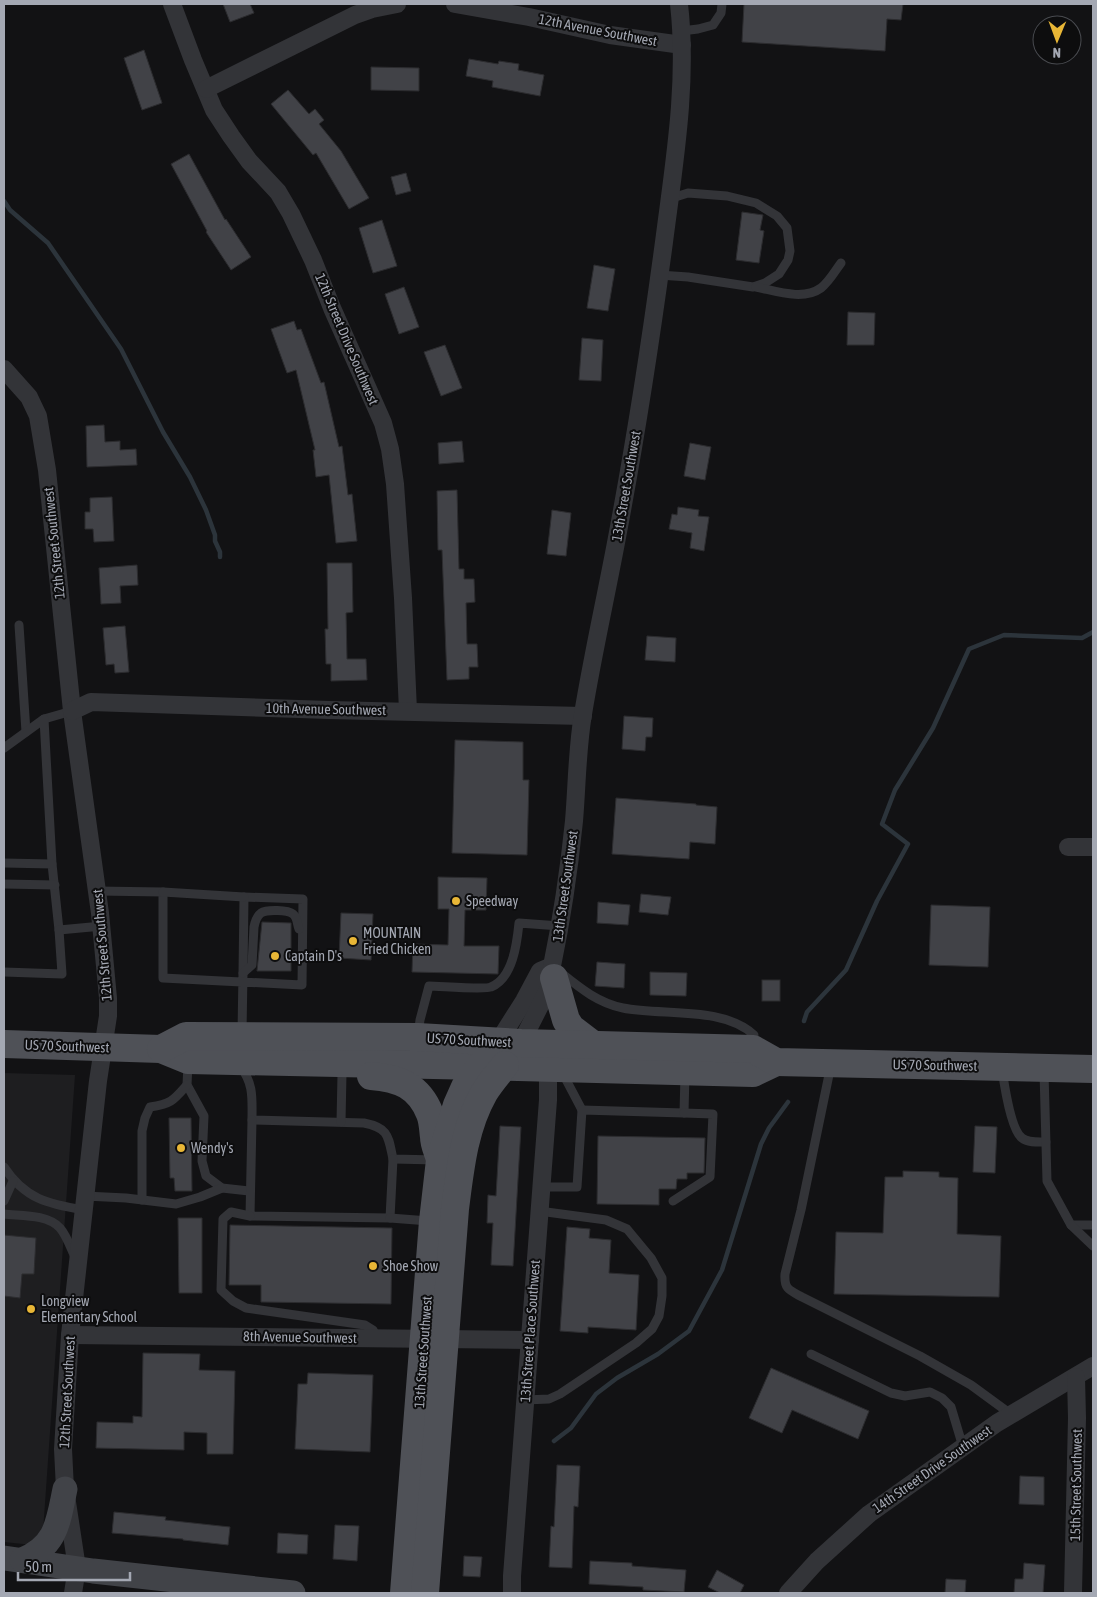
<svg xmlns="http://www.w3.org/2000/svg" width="1097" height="1597" font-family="'Asap Condensed',sans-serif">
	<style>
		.built { fill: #1e1e20 }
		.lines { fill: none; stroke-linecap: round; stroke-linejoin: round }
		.stream { stroke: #2c343b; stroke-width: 4.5 }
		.building { fill: #414247; stroke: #2c2c2f }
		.lane { stroke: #333438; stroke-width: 9 }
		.street { stroke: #333438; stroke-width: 18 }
		.secondary { stroke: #414348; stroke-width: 25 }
		.primary { stroke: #4f5157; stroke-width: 28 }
		.poi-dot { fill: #e8b636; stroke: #0d0d0e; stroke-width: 2 }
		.labels { text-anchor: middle; stroke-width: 4; stroke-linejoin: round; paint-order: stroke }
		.street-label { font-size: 14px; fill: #a4a8b3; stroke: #0d0d0e }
		.poi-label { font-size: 14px; fill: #a4a8b3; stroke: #0d0d0e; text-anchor: start }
	</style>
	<rect width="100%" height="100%" fill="#121214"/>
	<polygon class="built" points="4,1073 75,1075 42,1546 4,1542"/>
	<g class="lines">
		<g class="stream">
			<polyline points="4,201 10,210 48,243 121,349 163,432 190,477 206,510 215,535 215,541 220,552 220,557"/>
			<polyline points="804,1021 807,1012 846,970 877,901 908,844 882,824 895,790 933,728 969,649 1004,635 1082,638 1093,632"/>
			<polyline points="554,1441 571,1428 596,1394 617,1378 658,1354 689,1331 722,1270 761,1144 769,1128 788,1102"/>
		</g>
	</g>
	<g class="building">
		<polygon points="223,4 250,4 254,13 230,22"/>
		<polygon points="744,4 903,4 901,20 887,19 885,51 742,42"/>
		<polygon points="144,50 162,103 142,110 124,58"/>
		<polygon points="469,59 498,64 499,61 519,64 518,70 544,75 540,96 492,87 493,81 466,76"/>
		<polygon points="371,67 419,68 419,91 371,90"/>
		<polygon points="288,90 309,114 315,109 324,120 319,124 341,151 369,198 349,209 316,153 313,155 271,104"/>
		<polygon points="189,154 225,220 226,219 251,257 231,270 206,232 207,231 171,164"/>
		<polygon points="406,173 411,191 396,195 391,177"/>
		<polygon points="742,212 763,215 760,230 764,231 759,263 736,260"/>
		<polygon points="382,220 397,266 373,273 359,228"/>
		<polygon points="594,265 615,269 608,311 587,308"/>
		<polygon points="404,287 419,327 399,334 385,294"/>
		<polygon points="848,312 875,313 874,345 847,345"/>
		<polygon points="294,321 297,330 301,329 321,383 324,382 339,447 342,446 348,495 352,494 357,541 336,543 329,475 316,477 313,450 315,450 296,370 287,373 271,329"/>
		<polygon points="582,338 603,340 601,381 579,380"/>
		<polygon points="445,345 462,388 441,396 424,352"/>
		<polygon points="104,425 105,442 120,441 120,450 136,449 137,465 87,467 86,426"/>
		<polygon points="462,441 464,462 439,464 438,443"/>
		<polygon points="690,443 711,447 705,480 684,476"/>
		<polygon points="457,490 459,569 464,569 464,579 474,579 475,602 466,603 467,644 477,644 478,667 469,667 469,679 447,680 442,550 438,550 437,491"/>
		<polygon points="112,497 114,541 94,542 93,529 85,529 85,512 90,512 90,498"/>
		<polygon points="678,507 699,510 698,516 709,517 704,551 690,548 692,533 669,529 672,514 677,515"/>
		<polygon points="552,510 571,513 566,556 547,554"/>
		<polygon points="327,563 352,563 353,612 346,613 347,659 366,659 367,680 331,681 331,664 326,664 325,629 328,629"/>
		<polygon points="137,565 138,585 120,586 121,603 101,604 99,568"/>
		<polygon points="125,626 129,672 115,673 114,664 106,665 103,628"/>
		<polygon points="647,636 676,638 675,662 645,660"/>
		<polygon points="624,716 653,718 652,737 646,737 645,751 622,749"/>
		<polygon points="455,740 523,742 523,780 529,780 527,855 452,853"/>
		<polygon points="616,798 696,804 696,805 717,807 715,844 690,842 689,859 612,854"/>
		<polygon points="438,877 487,878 486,910 465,910 464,946 499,946 498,974 412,972 413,944 448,945 449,909 438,909"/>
		<polygon points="641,894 671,897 668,915 639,912"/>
		<polygon points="598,902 630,905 628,925 597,923"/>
		<polygon points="931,905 990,907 988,967 929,965"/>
		<polygon points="341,913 373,914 371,960 339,958"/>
		<polygon points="262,922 291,923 291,971 257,971"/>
		<polygon points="597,962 625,964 624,988 595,986"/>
		<polygon points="650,972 687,973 686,996 650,995"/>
		<rect x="762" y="980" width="18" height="21"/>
		<polygon points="169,1118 191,1118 192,1191 175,1191 174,1178 170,1178"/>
		<polygon points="500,1126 521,1127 513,1266 491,1265 493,1223 487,1223 488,1195 496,1196"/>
		<polygon points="975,1126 997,1127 995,1173 973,1172"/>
		<polygon points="598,1136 705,1138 704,1173 687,1173 687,1179 677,1179 676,1189 659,1189 659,1205 597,1204"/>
		<polygon points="903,1171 939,1172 939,1177 958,1178 957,1234 1001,1236 999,1297 834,1294 836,1232 883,1233 885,1177 903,1177"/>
		<polygon points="178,1218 202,1218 202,1293 179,1293"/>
		<polygon points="230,1225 392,1228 391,1304 261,1302 261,1285 229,1285"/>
		<polygon points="567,1227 590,1229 589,1238 611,1240 609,1273 639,1275 636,1330 588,1327 588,1333 560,1331"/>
		<polygon points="4,1235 36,1238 34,1274 22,1274 20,1298 4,1296"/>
		<polygon points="143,1353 200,1354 199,1370 235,1371 233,1454 207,1454 207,1433 184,1432 184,1450 96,1448 97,1422 133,1423 133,1416 142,1417"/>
		<polygon points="771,1368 869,1411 858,1439 792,1410 782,1433 749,1418"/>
		<polygon points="308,1373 373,1375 370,1452 295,1449 298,1384 307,1384"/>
		<polygon points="557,1465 580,1466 578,1507 574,1506 572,1568 549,1567 551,1526 554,1527"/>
		<polygon points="1020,1476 1044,1477 1044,1505 1019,1504"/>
		<polygon points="114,1512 166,1517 165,1520 230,1527 228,1545 183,1540 183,1539 112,1533"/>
		<polygon points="335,1525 359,1526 357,1561 333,1559"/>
		<polygon points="278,1533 308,1535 307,1554 277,1553"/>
		<polygon points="464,1556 482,1557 480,1577 463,1576"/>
		<polygon points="590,1561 632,1563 632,1566 686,1570 684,1592 643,1590 643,1587 589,1584"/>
		<polygon points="1024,1563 1045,1565 1043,1593 1014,1593 1015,1579 1023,1579"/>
		<polygon points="717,1570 744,1585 740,1593 720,1593 708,1587"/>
		<polygon points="946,1579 966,1580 965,1593 945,1593"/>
	</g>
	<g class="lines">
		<g class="lane">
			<polyline points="681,31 698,29 713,25 721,13 722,4"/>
			<polyline points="659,275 688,277 753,287 765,283 779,274 788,260 790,251 787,228 777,216 756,203 727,196 688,193 669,199"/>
			<path d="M756,287C776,291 803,301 821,288C829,282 835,271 841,263"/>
			<polyline points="19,625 26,732"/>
			<polyline points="44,719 72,711"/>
			<polyline points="4,748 44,719 52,864"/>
			<polyline points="4,863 52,864 59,930 102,926"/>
			<polyline points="4,884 55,885"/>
			<polyline points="97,891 163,892 163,978 302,985 303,899 244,897 243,973 242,1033"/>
			<polyline points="163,892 244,897"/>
			<polyline points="4,972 62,974 59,930"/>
			<path d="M560,972C580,988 598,1003 623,1008C663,1016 723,1006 754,1035L753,1045"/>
			<path d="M243,973L252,965L254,927C255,922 257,916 261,913C267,909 288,910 293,914C298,918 297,925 299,929"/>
			<path d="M418,1035L420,1020L429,986C439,986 485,990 491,987C513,978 517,943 519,923L560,926"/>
			<polyline points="188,1063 187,1085 204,1116 202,1161 206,1176 222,1188 249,1191"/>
			<path d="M831,1065L801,1210L785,1274C784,1289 789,1290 802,1297L920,1356L971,1385L1012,1415"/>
			<path d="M240,1066C254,1084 252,1098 252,1120L364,1123C389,1128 388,1136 393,1159L437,1160"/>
			<path d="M1002,1069C1004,1083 1011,1130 1022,1138C1028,1143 1039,1142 1046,1142"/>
			<polyline points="562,1072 582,1110"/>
			<polyline points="1044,1072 1047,1181 1071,1225 1093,1225"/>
			<polyline points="252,1120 250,1216 390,1218 393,1159"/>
			<polyline points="341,1122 342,1074"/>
			<path d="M4,1167C25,1199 48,1204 84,1210"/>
			<polyline points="541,1187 577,1187 582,1110 684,1113 685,1074"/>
			<polyline points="85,1196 126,1198 176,1204 200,1197 222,1188"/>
			<path d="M142,1200V1131L145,1118L150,1107C171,1104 173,1101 187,1085"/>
			<polyline points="4,1201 13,1181"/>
			<polyline points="673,1201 710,1177 713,1114 684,1113"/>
			<path d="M4,1214C21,1216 47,1214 60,1228C67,1236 71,1249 76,1259"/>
			<polyline points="250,1216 231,1212 223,1219 221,1290 233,1301 246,1308 365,1325 373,1330 377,1338"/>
			<polyline points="390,1218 429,1221"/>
			<polyline points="1071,1225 1093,1246"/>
			<polyline points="811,1354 891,1393 905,1396 930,1392 942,1398 951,1407 963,1447"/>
			<polyline points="525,1400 549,1399 560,1394 636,1343 652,1329 659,1316 662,1296 662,1278 651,1258 627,1229 606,1220 539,1211"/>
		</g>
		<g class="street">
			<polyline points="172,4 193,60 214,110 231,136 249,161 278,192 291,214 313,260 332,308 383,423 390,449 395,484 403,598 408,711"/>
			<polyline points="455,4 529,17 610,35 682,45"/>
			<polyline points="206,89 355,15 372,9 397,4"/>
			<polyline points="4,369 29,397 38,416 47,470 72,711 100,913 108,998 108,1016 98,1081 70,1335 63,1449 65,1489 77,1568 73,1593"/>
			<polyline points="72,711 91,702 329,710 583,716"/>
			<polyline points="1068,847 1093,847"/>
			<polyline points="498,1042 524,1001 540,971 552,966"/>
			<path d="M521,1043L554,978L552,966C562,918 569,870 574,821C577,786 577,749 583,714C593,653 607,592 618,532C636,436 651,339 664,242C674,164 688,83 679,4"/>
			<polyline points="70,1335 530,1340"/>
			<polyline points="512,1593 512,1576 548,1100 548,1068"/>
			<polyline points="788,1593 817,1561 869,1514 997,1423 1093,1366"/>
			<polyline points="1073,1593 1077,1418 1076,1377"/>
		</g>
		<g class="secondary">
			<polyline points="4,1558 93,1571 293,1593"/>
			<path d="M22,1560C57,1546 58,1522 65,1489"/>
		</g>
		<g class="primary">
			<polyline points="554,978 566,1020 571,1028 592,1044"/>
			<polyline points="4,1044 161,1049 188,1060 481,1066 753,1073 776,1062"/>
			<polyline points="161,1049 186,1036 418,1037 521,1043 753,1049 776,1062 1093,1069"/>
			<path d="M371,1076C399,1078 419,1086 430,1114C433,1121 433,1130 434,1137C434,1144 437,1150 439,1156"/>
			<polyline points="404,1593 433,1221 440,1160 457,1105 465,1087 489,1055"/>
			<path d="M425,1593L455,1209C460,1170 464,1128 484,1093C490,1083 498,1074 505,1065"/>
		</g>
	</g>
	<g class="poi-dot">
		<circle cx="456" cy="901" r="5"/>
		<circle cx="353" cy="941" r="5"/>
		<circle cx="275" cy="956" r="5"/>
		<circle cx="181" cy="1148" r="5"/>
		<circle cx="373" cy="1266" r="5"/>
		<circle cx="31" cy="1309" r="5"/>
	</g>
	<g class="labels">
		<g class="street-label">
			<text transform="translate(598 30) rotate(11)" y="5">12th Avenue Southwest</text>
			<text transform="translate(347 339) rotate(67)" y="5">12th Street Drive Southwest</text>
			<text transform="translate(626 486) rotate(-80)" y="5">13th Street Southwest</text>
			<text transform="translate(54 543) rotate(-96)" y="5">12th Street Southwest</text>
			<text transform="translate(326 709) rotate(1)" y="5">10th Avenue Southwest</text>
			<text transform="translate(565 886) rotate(-82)" y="5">13th Street Southwest</text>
			<text transform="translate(102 945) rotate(-95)" y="5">12th Street Southwest</text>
			<text transform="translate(469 1040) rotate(3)" y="5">US 70 Southwest</text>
			<text transform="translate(67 1046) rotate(2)" y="5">US 70 Southwest</text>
			<text transform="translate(935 1065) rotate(1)" y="5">US 70 Southwest</text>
			<text transform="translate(530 1331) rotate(-86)" y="5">13th Street Place Southwest</text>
			<text transform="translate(300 1337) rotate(1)" y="5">8th Avenue Southwest</text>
			<text transform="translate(423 1352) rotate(-86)" y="5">13th Street Southwest</text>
			<text transform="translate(67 1392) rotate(-87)" y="5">12th Street Southwest</text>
			<text transform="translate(932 1469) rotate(-35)" y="5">14th Street Drive Southwest</text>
			<text transform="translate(1076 1485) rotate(-89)" y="5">15th Street Southwest</text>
		</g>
		<g class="poi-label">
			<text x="466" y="906">Speedway</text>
			<text x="363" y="938">MOUNTAIN<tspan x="363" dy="16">Fried Chicken</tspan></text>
			<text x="285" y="961">Captain D's</text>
			<text x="191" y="1153">Wendy's</text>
			<text x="383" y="1271">Shoe Show</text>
			<text x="41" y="1306">Longview<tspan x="41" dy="16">Elementary School</tspan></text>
		</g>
	</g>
	<rect width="1097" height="1597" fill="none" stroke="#a4a8b3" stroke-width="10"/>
	<g transform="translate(1057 40) rotate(181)"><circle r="24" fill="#0d0d0e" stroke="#494b50"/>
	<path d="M0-4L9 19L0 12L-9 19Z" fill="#e8b636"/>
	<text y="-8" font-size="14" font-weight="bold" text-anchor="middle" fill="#a4a8b3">N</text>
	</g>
	<path d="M18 1572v8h112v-8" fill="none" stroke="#a4a8b3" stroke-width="2.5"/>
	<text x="25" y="1572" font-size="15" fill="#a4a8b3" stroke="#0d0d0e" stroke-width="4" paint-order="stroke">50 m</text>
</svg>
